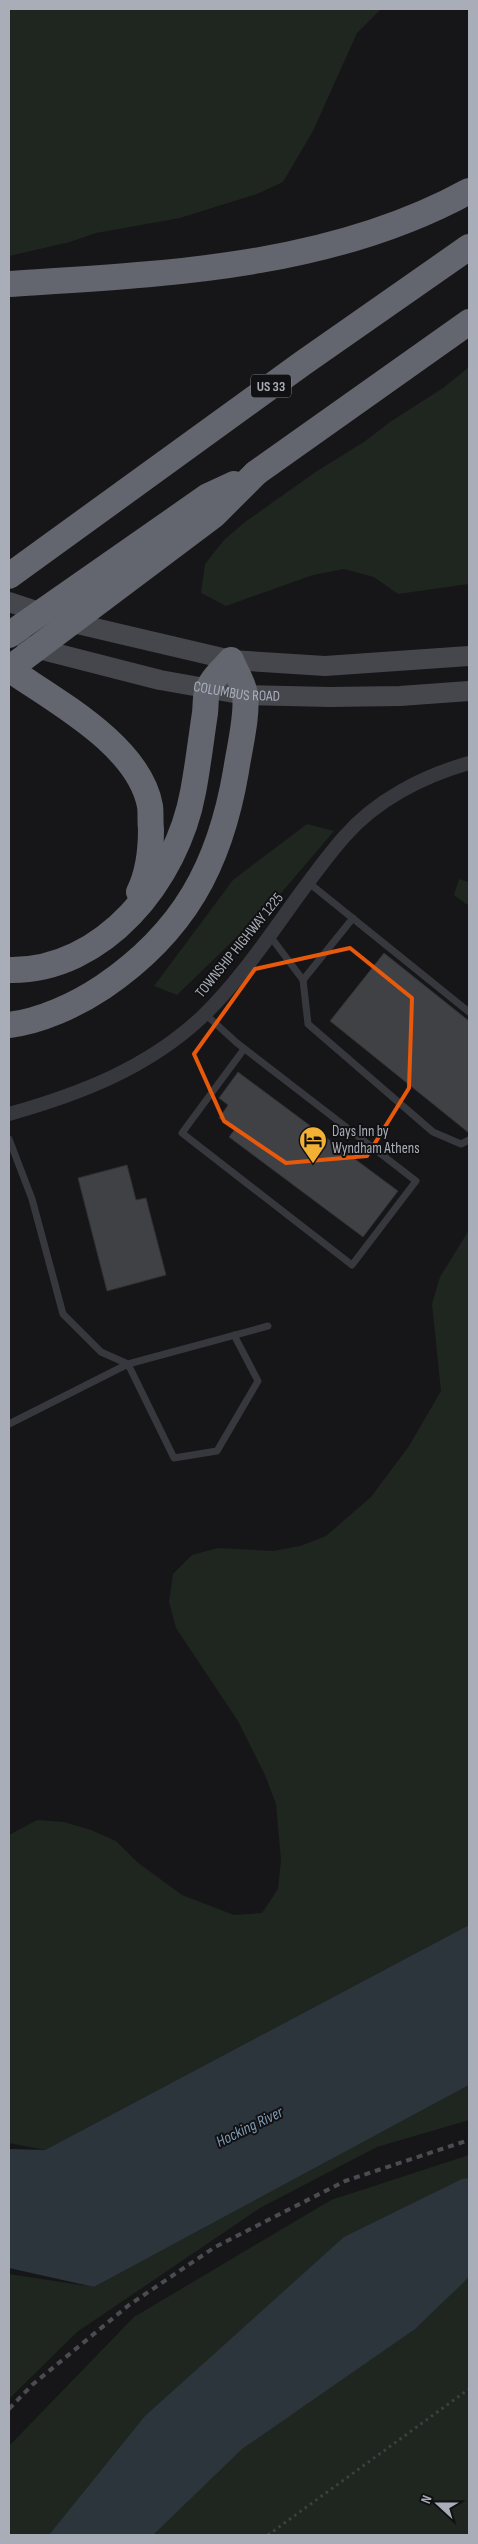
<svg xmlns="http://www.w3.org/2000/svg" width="478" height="2544" font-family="'Sofia Sans Condensed',sans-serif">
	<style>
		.green { fill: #1e261f }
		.water { fill: #2c353c }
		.building { fill: #404145; stroke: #303034 }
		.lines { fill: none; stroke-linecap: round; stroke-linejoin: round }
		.path { stroke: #3d3f44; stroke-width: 3; stroke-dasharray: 2.5 4; stroke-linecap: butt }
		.lane { stroke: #37383d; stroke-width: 7 }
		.street { stroke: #37383d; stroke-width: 14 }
		.secondary { stroke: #45474d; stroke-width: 20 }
		.highway { stroke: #63666e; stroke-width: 26 }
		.rail { stroke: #4a4c52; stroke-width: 4; stroke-dasharray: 6 5; stroke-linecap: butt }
		.highway-bridge { stroke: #63666e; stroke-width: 26 }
		.marked { fill: none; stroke: #e8590c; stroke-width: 4; stroke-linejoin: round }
		.labels { text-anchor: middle; stroke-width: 4; stroke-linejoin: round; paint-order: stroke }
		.shield { fill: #111113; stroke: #7b7e86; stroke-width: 1 }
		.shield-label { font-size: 14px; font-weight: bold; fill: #a8adb8 }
		.street-label { font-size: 15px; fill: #a8adb8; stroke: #111113 }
		.poi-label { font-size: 15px; fill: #a8adb8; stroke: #111113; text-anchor: start }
		.water-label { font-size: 16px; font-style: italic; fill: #7f9bb3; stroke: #111113 }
	</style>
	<rect width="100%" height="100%" fill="#161618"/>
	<g class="green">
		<polygon points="9,9 381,9 357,33 313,131 283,182 257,194 180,218 96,233 70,242 9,256"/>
		<polygon points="469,367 469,584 398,594 374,577 344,569 313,575 226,606 201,593 205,564 224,540 245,522 317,471 364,442 390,422 443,388"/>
		<polygon points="307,824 334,831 276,899 177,995 154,986 233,880"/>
		<polygon points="459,879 469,882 469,906 454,895"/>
		<polygon points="469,1230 469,1925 45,2150 9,2143 9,1835 37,1820 64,1822 91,1830 116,1841 137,1862 182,1895 234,1915 262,1913 278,1889 281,1860 276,1804 265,1775 238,1721 176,1628 169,1602 173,1574 192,1555 218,1548 274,1551 300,1546 326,1536 371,1497 409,1446 441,1391 432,1304 440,1277"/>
		<polygon points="469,2085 469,2120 377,2147 260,2208 77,2332 9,2399 9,2274 94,2287"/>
		<polygon points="469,2155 469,2535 9,2535 9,2446 134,2317 331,2200"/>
	</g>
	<g class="water">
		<polygon points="469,1925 469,2085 94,2287 9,2268 9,2149 45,2150"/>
		<polygon points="469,2178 469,2277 415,2329 242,2449 153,2535 49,2535 145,2416 344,2237 462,2179"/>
	</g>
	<g class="building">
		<polygon points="384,953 469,1021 469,1133 330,1021"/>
		<polygon points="238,1072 398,1191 363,1237 229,1137 235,1129 219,1118 228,1105 219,1098"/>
		<polygon points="127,1165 136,1200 146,1198 166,1275 107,1291 78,1178"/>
	</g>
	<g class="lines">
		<polyline class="path" points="268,2535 469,2389"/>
		<g class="lane">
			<polyline points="309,883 469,1012"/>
			<polyline points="270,936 303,980 308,1024 433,1132 461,1144 469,1140"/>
			<polyline points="303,980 353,918"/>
			<polyline points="205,1014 237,1043 416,1181 352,1265 182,1133 244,1049"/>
			<polyline points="9,1139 32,1199 63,1314 101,1352 128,1364 268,1326"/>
			<polyline points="9,1424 128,1364 174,1458 217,1451 258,1381 234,1335"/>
		</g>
		<path class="street" d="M9,1114C80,1094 148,1068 203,1016C256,965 295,893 344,837C376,800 423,776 469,763"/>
		<g class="secondary">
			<polyline points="9,602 69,622 231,660 325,666 469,656"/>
			<path id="s1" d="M27,646L160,680L245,695L330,697L400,696L469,691"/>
		</g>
		<g class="highway">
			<path d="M9,284C164,274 329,268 469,191"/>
			<polyline points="256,473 469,322"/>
			<polyline points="9,576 303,363 469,247"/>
			<path d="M9,669C55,701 139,745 150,806C151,813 150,822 151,829C151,851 149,872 139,892"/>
			<path d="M9,970C104,972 177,879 193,792C198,766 201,739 205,713C206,705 205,693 209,687C213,677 224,668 231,660C235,671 244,684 245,695C248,715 239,750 236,771C220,865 184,932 103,987C76,1005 41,1021 9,1025"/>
		</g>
		<polyline class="rail" points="9,2409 32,2385 129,2305 215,2247 345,2181 469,2140"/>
		<g class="highway-bridge">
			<polyline points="9,635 208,496 234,484"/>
			<polyline points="9,669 214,515 256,473"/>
		</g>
	</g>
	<path class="marked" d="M350,948L412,998L409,1088L367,1156L286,1163L224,1121L194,1054L255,969Z"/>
	<defs>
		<g id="hotel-pin" transform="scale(1.4375)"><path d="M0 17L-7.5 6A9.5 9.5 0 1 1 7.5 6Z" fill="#f2b134" stroke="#111113"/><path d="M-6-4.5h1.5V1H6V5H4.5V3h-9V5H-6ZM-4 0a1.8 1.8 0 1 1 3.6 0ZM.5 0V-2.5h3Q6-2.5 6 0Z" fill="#111"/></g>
	</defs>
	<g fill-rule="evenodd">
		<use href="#hotel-pin" x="313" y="1140"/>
	</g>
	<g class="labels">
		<rect class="shield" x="251" y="374.5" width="40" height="23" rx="4"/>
		<g class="shield-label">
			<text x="271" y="391">US 33</text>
		</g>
		<g class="street-label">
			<text dy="5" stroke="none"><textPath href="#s1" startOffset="215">COLUMBUS ROAD</textPath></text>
			<text transform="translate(239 945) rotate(-51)" y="5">TOWNSHIP HIGHWAY 1225</text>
		</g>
		<g class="poi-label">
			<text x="332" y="1136">Days Inn by<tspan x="332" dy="17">Wyndham Athens</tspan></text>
		</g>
		<g class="water-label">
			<text transform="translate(249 2126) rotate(-26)" y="6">Hocking River</text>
		</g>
	</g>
	<rect width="478" height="2544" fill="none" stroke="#a8adb8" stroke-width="20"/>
	<g transform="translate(438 2504) rotate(291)" stroke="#111113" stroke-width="4" paint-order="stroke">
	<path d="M0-4L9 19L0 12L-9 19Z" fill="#a8adb8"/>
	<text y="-8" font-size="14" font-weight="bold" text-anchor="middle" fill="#a8adb8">N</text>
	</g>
</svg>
